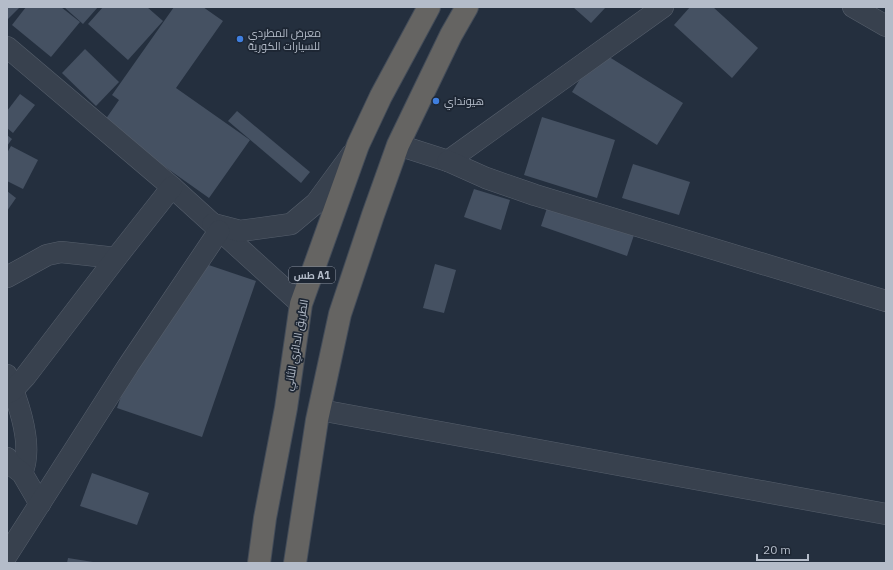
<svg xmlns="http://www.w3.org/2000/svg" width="893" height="570" font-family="'IBM Plex Sans',Cairo,sans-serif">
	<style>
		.building { fill: #455162 }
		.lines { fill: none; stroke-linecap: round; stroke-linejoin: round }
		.minor-casing { stroke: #565f6c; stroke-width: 22 }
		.trunk-casing { stroke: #434c59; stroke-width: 24 }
		.minor { stroke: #38414e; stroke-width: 21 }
		.trunk { stroke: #656462; stroke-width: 22 }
		.shop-dot { fill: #3f7fe0; stroke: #1d2633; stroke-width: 1.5 }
		.labels { text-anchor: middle; stroke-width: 3.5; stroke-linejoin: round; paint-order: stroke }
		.shield { fill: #1d2633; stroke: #878f9c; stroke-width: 1 }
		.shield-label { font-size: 10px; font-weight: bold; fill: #b4bcc9 }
		.poi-label { font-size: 11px; fill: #b4bcc9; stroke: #1d2633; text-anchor: start }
		.street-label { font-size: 11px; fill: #b4bcc9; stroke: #1d2633 }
	</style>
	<rect width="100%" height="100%" fill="#242f3e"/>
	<g class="building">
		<polygon points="7,7 20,7 7,20"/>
		<polygon points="26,7 61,7 80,22 51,57 12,25"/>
		<polygon points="64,7 98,7 83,24"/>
		<polygon points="103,7 147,7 163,21 128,60 88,24"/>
		<polygon points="174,7 203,7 223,21 176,88 250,140 209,198 103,123 119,100 112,95"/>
		<polygon points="573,7 606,7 591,23"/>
		<polygon points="690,7 713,7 758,48 732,78 674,25"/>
		<polygon points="85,49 119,82 96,106 62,73"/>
		<polygon points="598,50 683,103 657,145 572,92"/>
		<polygon points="20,94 35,105 13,133 7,128 7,111"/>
		<polygon points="237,111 310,172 301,183 228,121"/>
		<polygon points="542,117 615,140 597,198 524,175"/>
		<polygon points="7,135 12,139 7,146"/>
		<polygon points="11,146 38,160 23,189 7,181 7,153"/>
		<polygon points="633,164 690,182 679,215 622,198"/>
		<polygon points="474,189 510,200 501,230 464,217"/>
		<polygon points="7,191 16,198 7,211"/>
		<polygon points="548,205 634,235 627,256 541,226"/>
		<polygon points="188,258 256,281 202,437 117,408 148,318"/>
		<polygon points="435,264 456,270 444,313 423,308"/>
		<polygon points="92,473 149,493 137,525 80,506"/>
		<polygon points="68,558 93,562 93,563 67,563"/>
	</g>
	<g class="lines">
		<g class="minor-casing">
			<g id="minor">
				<polyline points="853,7 886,26"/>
				<polyline points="7,47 172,187 301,304"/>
				<polyline points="398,145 448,161 663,7"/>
				<polyline points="448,161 486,178 535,195 886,301"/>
				<polyline points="213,224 240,231 291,224 316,203 352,154"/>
				<polyline points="7,277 47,255 61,252 116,258"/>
				<path d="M7,375C18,401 34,446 22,473"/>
				<polyline points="7,393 13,390 25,377 116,258 172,187"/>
				<polyline points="320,410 886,514"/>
				<polyline points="7,458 10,464 22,473 40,504"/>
				<polyline points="7,555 128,366 219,231"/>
			</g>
		</g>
		<g class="trunk-casing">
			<g id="trunk">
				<polyline points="259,563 265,518 286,408 301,304 358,145 381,96 429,7"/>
				<polyline points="295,563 317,420 340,314 373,215 398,145 451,35 467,7"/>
			</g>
		</g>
		<use href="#minor" class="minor"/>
		<use href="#trunk" class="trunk"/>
	</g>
	<g class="shop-dot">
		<circle cx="240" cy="39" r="4"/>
		<circle cx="436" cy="101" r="4"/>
	</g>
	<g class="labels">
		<rect class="shield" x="289" y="267" width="46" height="16" rx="3"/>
		<g class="shield-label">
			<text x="312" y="279">طس A1</text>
		</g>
		<g class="poi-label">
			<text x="248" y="37">معرض المطردي<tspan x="248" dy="13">للسيارات الكورية</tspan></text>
			<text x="444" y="105">هيونداي</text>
		</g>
		<g class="street-label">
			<text transform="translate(296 345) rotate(-80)" y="4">الطريق الدائري الثاني</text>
		</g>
	</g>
	<rect width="893" height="570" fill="none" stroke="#b4bcc9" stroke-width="16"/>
	<path d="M757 554v6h51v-6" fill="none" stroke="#b4bcc9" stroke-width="2"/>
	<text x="763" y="554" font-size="12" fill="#b4bcc9" stroke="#1d2633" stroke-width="3" paint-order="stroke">20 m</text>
</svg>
